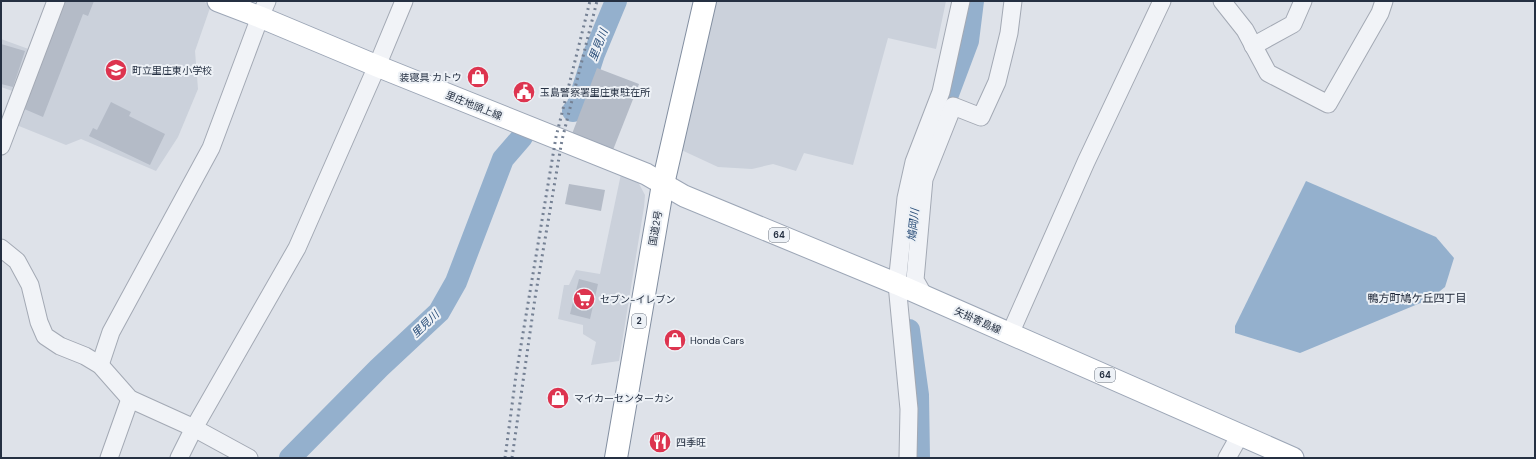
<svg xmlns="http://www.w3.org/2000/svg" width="1536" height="459" font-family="'DM Sans','Noto Sans JP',sans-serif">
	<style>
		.built { fill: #cbd1db }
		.water { fill: #94b0cd }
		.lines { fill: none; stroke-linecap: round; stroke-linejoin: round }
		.river { stroke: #94b0cd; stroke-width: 22 }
		.building { fill: #b4bbc7 }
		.minor-casing { stroke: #a3a9b4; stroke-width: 19 }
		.major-casing { stroke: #9ca6b6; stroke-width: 23 }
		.highway-casing { stroke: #838fa1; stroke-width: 24 }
		.minor { stroke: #f1f3f7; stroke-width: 17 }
		.major { stroke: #fff; stroke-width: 21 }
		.highway { stroke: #fff; stroke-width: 22 }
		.rail { stroke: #758194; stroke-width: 3; stroke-dasharray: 2 4; stroke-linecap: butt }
		.labels { text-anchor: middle; stroke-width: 4; stroke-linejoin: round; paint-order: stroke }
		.shield { fill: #edf1f6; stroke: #616a78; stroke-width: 1 }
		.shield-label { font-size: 9px; font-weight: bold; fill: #253042 }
		.poi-label { font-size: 10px; fill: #253042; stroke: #edf1f6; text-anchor: start }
		.street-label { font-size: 10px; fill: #253042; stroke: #edf1f6 }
		.water-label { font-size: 11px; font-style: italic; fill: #2b4f7a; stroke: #edf1f6 }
		.neighbourhood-label { font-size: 11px; fill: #182132; stroke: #edf1f6 }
	</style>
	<rect width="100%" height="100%" fill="#dee2e9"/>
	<g class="built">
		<polygon points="62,1 202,1 211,5 195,51 198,89 178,137 156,171 81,139 66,145 14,124"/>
		<polygon points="712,1 946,1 936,49 888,38 853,165 804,153 796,171 773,164 752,169 718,167 677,148"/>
		<polygon points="1,39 34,51 18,93 1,87"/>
		<polygon points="621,174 638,182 645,195 644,207 619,361 591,365 596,342 583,334 583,325 558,319 564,285 569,285 576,270 600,274"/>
	</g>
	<polygon class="water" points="1306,181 1436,237 1454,258 1445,287 1430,299 1300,353 1235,333 1235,326"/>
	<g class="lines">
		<g class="river">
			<polyline points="573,111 577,107 594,54 616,1"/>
			<polyline points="941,113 968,41 973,1"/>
			<polyline points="909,330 918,395 919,458"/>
			<polyline points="290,458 379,368 439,312 456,282 503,159 522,137"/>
		</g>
	</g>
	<g class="building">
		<polygon points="64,1 94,1 88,16 83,14 43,117 22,108"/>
		<polygon points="1,44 25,51 13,87 1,84"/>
		<polygon points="597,68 639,84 613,150 572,134"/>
		<polygon points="111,102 131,112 129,116 165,134 150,165 89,136 93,128 97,130"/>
		<polygon points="569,184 605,190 601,211 565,204"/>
		<polygon points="579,279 598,284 590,319 570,314"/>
	</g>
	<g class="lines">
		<g class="minor-casing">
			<g id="minor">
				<polyline points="1222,1 1245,30 1268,73 1328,104 1380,13 1384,1"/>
				<polyline points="1253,46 1293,24 1303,1"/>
				<polyline points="1,146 56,1"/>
				<polyline points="1,248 17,261 30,285 39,322 45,336 60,346 85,356 100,365 130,399 194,428 249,458"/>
				<polyline points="924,296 915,280 924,179 953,106 981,117 997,82 1009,33 1013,1"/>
				<polyline points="1010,334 1086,162 1162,1"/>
				<polyline points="100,365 111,332 211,148 260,17 267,1"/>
				<polyline points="109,458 130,399"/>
				<polyline points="179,458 194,428 297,248 377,66 404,1"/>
				<polyline points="908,458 909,409 897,284 906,198 914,162 941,92 961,1"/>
				<polyline points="1227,458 1240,435"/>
			</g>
		</g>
		<g class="major-casing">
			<polyline id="major" points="218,1 260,17 377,66 646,174 684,196 897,284 1293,458"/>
		</g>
		<g class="highway-casing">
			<polyline id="highway" points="616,458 663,184 705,1"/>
		</g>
		<use href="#minor" class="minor"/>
		<use href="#major" class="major"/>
		<use href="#highway" class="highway"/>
		<g class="rail">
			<polyline points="505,458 516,375 556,137 590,1"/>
			<polyline points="512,458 535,298 562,140 597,1"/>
		</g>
	</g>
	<defs>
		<g id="school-disc" transform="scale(1.15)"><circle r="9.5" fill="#dd344f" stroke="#edf1f6"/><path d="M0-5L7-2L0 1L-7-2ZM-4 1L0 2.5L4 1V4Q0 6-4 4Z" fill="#fff"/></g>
		<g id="shop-disc" transform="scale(1.15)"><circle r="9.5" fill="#dd344f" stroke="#edf1f6"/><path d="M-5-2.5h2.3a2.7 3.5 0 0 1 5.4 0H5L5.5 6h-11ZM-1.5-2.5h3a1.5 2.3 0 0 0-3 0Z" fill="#fff"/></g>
		<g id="civic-disc" transform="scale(1.15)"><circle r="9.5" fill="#dd344f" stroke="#edf1f6"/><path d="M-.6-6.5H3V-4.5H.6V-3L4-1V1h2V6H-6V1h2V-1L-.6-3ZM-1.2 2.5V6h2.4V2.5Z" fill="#fff"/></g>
		<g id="supermarket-disc" transform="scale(1.15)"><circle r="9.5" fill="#dd344f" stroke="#edf1f6"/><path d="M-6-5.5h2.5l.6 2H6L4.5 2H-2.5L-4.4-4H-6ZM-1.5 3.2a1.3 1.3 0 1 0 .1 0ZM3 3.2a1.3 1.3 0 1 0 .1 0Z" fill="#fff"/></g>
		<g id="restaurant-disc" transform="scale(1.15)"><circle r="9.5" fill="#dd344f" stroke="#edf1f6"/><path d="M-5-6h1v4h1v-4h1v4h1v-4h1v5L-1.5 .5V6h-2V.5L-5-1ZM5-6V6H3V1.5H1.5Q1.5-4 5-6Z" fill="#fff"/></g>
	</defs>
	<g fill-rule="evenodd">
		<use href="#school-disc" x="116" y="70"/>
		<use href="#shop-disc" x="478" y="77"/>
		<use href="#civic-disc" x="524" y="92"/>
		<use href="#supermarket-disc" x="584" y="299"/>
		<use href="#shop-disc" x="675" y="340"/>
		<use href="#shop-disc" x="558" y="398"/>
		<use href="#restaurant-disc" x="660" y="442"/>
	</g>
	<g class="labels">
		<g class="shield">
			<rect x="769" y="228" width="20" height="14" rx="3"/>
			<rect x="632" y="314" width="14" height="14" rx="3"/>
			<rect x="1095" y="368" width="20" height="14" rx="3"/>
		</g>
		<g class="shield-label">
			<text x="779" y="238">64</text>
			<text x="639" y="324">2</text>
			<text x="1105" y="378">64</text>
		</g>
		<g class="poi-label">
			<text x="132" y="74">町立里庄東小学校</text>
			<text x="462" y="81" text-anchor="end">装寝具 カトウ</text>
			<text x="540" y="96">玉島警察署里庄東駐在所</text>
			<text x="600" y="303">セブン-イレブン</text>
			<text x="690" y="344">Honda Cars</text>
			<text x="574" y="402">マイカーセンターカシ</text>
			<text x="676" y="446">四季旺</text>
		</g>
		<g class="street-label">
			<text transform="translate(474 105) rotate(22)" y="4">里庄地頭上線</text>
			<text transform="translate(655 228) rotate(-80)" y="4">国道2号</text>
			<text transform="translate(978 320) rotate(24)" y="4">矢掛寄島線</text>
		</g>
		<g class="water-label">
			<text transform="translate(598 45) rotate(-69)" y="4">里見川</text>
			<text transform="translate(913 225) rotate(-84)" y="4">鳩岡川</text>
			<text transform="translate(425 324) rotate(-44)" y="4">里見川</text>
		</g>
		<g class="neighbourhood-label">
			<text x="1417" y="302">鴨方町鳩ケ丘四丁目</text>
		</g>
	</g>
	<rect width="1536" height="459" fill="none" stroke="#253042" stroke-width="4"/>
</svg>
